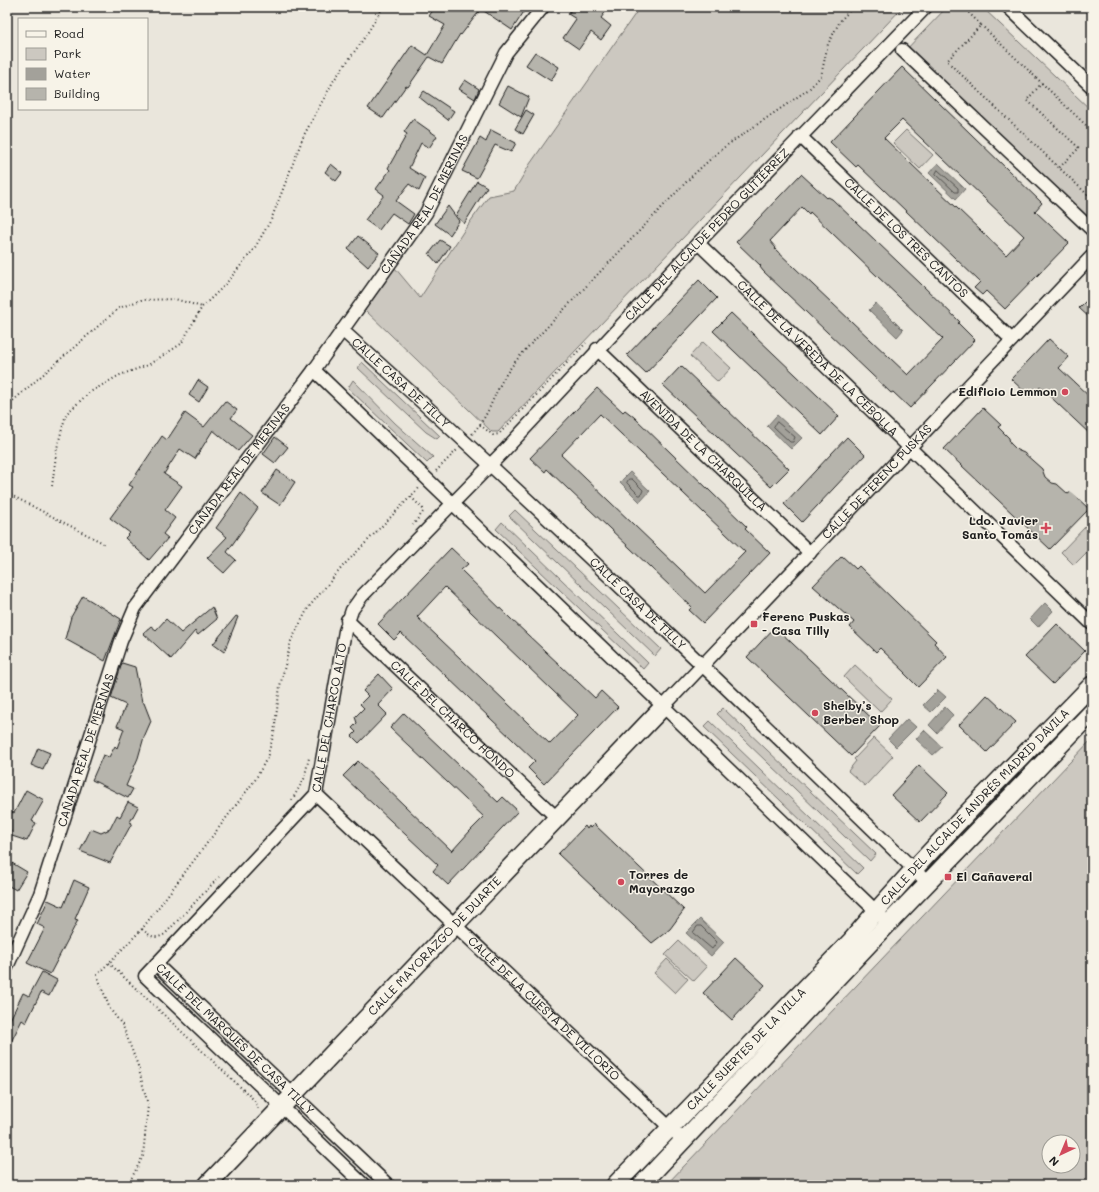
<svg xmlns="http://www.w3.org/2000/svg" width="1099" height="1192" font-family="Mali,sans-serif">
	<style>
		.green { fill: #ccc8c0; stroke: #74726e; fill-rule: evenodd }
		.water { fill: #a3a19a; stroke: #6d6c68 }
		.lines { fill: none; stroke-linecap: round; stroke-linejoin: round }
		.shore { stroke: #52514e; stroke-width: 1 }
		.building { fill: #b6b4ac; stroke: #1c1c1c; fill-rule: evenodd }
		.street-casing { stroke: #1c1c1c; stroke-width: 15 }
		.secondary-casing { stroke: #1c1c1c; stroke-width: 20 }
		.path { stroke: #1c1c1c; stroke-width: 2; stroke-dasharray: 1 3; stroke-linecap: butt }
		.street { stroke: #f7f3e8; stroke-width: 12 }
		.secondary { stroke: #f7f3e8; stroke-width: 17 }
		.poi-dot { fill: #d1495b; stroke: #f7f3e8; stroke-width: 1.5 }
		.labels { text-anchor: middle; stroke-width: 3; stroke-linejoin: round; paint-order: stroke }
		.street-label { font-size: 12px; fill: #1c1c1c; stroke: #f7f3e8 }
		.poi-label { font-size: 12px; font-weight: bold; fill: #1c1c1c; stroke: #f7f3e8; text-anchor: start }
	</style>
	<rect width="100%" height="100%" fill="#eae6dc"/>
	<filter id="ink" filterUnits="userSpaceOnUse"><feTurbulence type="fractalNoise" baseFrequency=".025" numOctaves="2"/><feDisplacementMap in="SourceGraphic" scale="8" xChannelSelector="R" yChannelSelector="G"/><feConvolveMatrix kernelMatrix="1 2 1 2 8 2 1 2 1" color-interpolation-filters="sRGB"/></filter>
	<g filter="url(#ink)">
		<g class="green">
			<polygon points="640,7 903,7 498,432 492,432 365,310 395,268 420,298 465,229 489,196 514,191 530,164"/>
			<polygon points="947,7 982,7 1092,111 1092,231 901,55"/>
			<polygon points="906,130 933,155 920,169 893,143"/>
			<polygon points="703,342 731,368 718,382 690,356"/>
			<polygon points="362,362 440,436 437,439 426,432 358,368"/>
			<polygon points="353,380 395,423 433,457 427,463 348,388"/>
			<polygon points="515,510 661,649 655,656 509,516"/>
			<polygon points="502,522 648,663 643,669 496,529"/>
			<polygon points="1087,525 1092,529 1092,547 1074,565 1061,552"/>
			<polygon points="855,665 892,699 880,712 844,677"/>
			<polygon points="723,708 876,854 870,861 717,714"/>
			<polygon points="710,721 863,868 857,874 704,727"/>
			<polygon points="874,738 893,756 865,786 848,771 856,761 854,759"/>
			<path d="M1092,739V1185H666ZM1049,1142H1073V1166H1049Z"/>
			<polygon points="679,941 707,967 694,981 665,955"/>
			<polygon points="667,959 688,979 675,993 654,973"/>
		</g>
		<g class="water">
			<polygon points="938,163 965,189 956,199 929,173"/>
			<polygon points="876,303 903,330 897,337 869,310"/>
			<polygon points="777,415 802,438 791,449 767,426"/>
			<polygon points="630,472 650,491 640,502 620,482"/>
			<polygon points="1045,603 1053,611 1038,627 1030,619"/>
			<polygon points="938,690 946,697 931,712 923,705"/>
			<polygon points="945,707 953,715 937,733 929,725"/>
			<polygon points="907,719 916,727 896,747 888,739"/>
			<polygon points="924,730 942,747 933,755 916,739"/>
			<polygon points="700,919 724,942 711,956 686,933"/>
		</g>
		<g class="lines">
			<g class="shore">
				<polygon points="938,170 958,188 958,192 955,192 936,174"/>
				<polygon points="777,422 795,437 793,442 790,442 774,427"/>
				<polygon points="629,479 632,479 643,490 641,495 639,495 627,483"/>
				<polygon points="698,926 701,926 717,942 712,949 693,933"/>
			</g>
		</g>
		<g class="building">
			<polygon points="435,7 527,7 512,30 481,9 461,35 460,34 442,64 429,57 408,87 406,86 383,118 368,108 412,45 427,55 445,25 429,16"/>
			<polygon points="573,7 609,7 601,18 611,26 601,40 591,32 579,49 563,38 576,19 568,14"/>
			<polygon points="535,52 559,67 551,81 526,65"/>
			<path d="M902,67L1042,203L1035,211L1069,243L1005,309L986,291L982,295L974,288L980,282L858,165L856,167L830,142ZM902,120L1024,236L1006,255L884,138Z"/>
			<polygon points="465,80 479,89 475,99 459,89"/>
			<polygon points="508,86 529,97 521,117 499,103"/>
			<polygon points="424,91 454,111 448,120 419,97"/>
			<polygon points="526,110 534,115 523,134 515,129"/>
			<polygon points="413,119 437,136 429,148 421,143 409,168 425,178 419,191 409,184 396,201 414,214 408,224 392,213 379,230 365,220 384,195 376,189 390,170 388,168 407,134 404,132"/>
			<polygon points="491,130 516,143 511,152 495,145 477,178 462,171 480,138 486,142"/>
			<polygon points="331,164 342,173 336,181 325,172"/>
			<path d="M801,174L827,198L828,197L832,199L921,284L960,322L958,323L975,340L910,408L893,392L891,393L763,271L760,267L761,266L736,242ZM802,207L809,214L810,212L943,339L908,375L775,249L776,248L770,241Z"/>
			<polygon points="477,181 487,187 464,224 456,215"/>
			<polygon points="448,206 459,221 450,235 435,224"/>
			<polygon points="358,236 379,253 368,267 348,249"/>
			<polygon points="440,240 450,246 438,264 429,254"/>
			<polygon points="699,280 717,298 646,373 627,355"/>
			<polygon points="1092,295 1092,320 1079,308"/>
			<polygon points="731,313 839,416 822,435 713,331"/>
			<polygon points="1049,339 1069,357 1059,368 1092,399 1092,436 1040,387 1030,397 1011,379"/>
			<polygon points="681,366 789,469 771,487 663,385"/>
			<polygon points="198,380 208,387 199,402 189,395"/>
			<path d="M597,388L623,412L625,410L634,417L747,527L745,529L770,553L703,623L689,610L692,607L547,469L545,472L530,458ZM600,414L745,552L705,593L561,455Z"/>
			<polygon points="225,401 237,410 231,418 252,435 238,451 213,430 195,459 180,449 164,474 182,486 165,510 175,518 163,534 168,538 149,560 125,538 130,533 110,518 133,487 129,485 162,436 167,440 185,413 204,427"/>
			<polygon points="983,408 1001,425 998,427 1009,438 1010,443 1017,450 1024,453 1042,469 1045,477 1052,483 1057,484 1068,494 1071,492 1089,509 1050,549 944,449"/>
			<polygon points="275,437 288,447 275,463 263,454"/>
			<polygon points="847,437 865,455 802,522 784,504"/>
			<polygon points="277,470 295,482 280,505 262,493"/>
			<polygon points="241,493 258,508 227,552 236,560 224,573 207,558 227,537 216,528"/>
			<path d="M451,548L468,564L461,570L511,619L595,698L601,691L618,707L544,784L528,768L535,761L401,633L394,640L378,624ZM445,587L578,715L550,744L417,617Z"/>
			<polygon points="842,556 856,569 859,566 936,641 934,643 947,657 918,687 904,673 905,672 880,648 876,652 850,627 854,622 813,586"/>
			<polygon points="83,596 121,619 105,661 65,639 71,617"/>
			<polygon points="212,607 217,619 198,635 195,631 171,659 143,633 151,626 156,630 166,619 181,633"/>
			<polygon points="236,616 238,617 224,652 213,644"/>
			<polygon points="1057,624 1085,651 1053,684 1025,657"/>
			<polygon points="775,627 880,726 851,756 747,657"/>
			<polygon points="122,663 135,667 142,702 144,703 151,721 144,737 138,758 126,786 133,789 128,798 92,780 103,755 109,757 115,746 117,748 124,729 117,726 126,705 111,698"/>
			<polygon points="379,674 393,689 378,705 387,714 359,743 352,736 356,732 352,728 357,723 355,717 364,708 360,704 368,696 363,691"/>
			<polygon points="987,695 1016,722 987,752 959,725"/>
			<polygon points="404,713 498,802 503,797 518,811 448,885 433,871 438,865 343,776 358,761 452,851 470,831 484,817 390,728"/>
			<polygon points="38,748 50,753 43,770 31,765"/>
			<polygon points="919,765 948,793 920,822 891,795"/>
			<polygon points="26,790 44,800 32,821 36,823 27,841 9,835 11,831 7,830 7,821 12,812 14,813"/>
			<polygon points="128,802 138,807 130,822 132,823 110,863 80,851 91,829 101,833 110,829 117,815 120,817"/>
			<polygon points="594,824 684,910 670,929 652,943 558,854 585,826 587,829 589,826 590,828"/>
			<polygon points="7,860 27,872 16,890 7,885"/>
			<polygon points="74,880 89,887 75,919 78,920 50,974 27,963 45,928 37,924 48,900 63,907"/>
			<polygon points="736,958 765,985 732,1020 703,993"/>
			<polygon points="42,972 57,980 49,996 41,992 26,1023 22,1020 7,1050 7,1026 23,993 29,996"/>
		</g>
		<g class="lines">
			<g class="street-casing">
				<g id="street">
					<polyline points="1008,7 1092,87"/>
					<polyline points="902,50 1092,230"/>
					<path id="s1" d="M800,136L1012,340"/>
					<path id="s2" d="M698,243L1092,624"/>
					<path id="s3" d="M342,330C542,509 735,696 928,883"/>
					<path id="s4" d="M597,349L810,553"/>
					<polyline points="314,370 882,917"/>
					<path id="s5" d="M347,620L557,818"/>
					<path id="s6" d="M662,708L1092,256"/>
					<path id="s7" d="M316,794L684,1141"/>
					<path id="s8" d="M156,964L388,1185"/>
					<path id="s9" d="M7,967L40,894L121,641L135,608L314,370L426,213L506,53L543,7"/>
					<path id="s10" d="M364,1185L145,976L316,794L345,631L352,610L362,596L503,452L698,243L926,7"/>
				</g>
			</g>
			<g class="secondary-casing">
				<g id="secondary">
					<path id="s11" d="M207,1185L662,708"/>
					<path id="s12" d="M615,1185L851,941C926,851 1011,769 1092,685"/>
					<polyline points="641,1185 888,924 1092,712"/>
				</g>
			</g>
			<g class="path">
				<polyline points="963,7 981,25 947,61 1092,199"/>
				<polyline points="966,10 969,7"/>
				<polyline points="981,25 1092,131"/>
				<polyline points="1042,83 1027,100 1079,148 1059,168"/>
				<polyline points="7,406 119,308 141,300 175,299 202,307"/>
				<polyline points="480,425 493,435 499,434 586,343"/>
				<path d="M472,434C488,416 490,405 500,385C507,371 517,359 528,347L694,174L723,148L809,89L821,76L828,44L840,21L853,7"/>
				<polyline points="436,471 457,450"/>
				<polyline points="52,486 57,448 66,414 90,392 120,375 148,365 181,344 202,307 224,286 254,249 271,220 304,135 334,80 365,37 383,7"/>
				<polyline points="7,493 105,544"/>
				<polyline points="411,497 423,509 423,512 413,525"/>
				<polyline points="292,800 304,779 309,758"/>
				<path d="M142,929C150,936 155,940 165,934L219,877"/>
				<polyline points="109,963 253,1099 258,1107 258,1110"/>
				<polyline points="128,1185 143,1156 148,1105 138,1066 123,1026 110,1009 97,975 142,929 255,780 267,758 274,733 280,686 291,641 308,608 343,566 419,488"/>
			</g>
			<use href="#street" class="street"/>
			<use href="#secondary" class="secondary"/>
		</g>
	</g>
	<g class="poi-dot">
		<circle cx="1065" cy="392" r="4"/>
		<path d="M1044 522h4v4h4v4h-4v4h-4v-4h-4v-4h4z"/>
		<rect x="750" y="620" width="8" height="8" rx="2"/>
		<circle cx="815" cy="713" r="4"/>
		<rect x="944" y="873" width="8" height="8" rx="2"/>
		<circle cx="621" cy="882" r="4"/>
	</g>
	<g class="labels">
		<g class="street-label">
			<text dy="4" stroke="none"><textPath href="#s9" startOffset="879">CAÑADA REAL DE MERINAS</textPath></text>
			<text dy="4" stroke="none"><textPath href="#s10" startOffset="1257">CALLE DEL ALCALDE PEDRO GUTIÉRREZ</textPath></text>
			<text dy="4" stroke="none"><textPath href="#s1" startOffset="147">CALLE DE LOS TRES CANTOS</textPath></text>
			<text dy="4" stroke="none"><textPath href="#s2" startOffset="166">CALLE DE LA VEREDA DE LA CEBOLLA</textPath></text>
			<text dy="4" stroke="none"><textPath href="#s3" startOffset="79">CALLE CASA DE TILLY</textPath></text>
			<text dy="4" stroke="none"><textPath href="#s4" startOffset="147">AVENIDA DE LA CHARQUILLA</textPath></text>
			<text dy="4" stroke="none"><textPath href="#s9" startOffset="555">CAÑADA REAL DE MERINAS</textPath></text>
			<text dy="4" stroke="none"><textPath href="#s6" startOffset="312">CALLE DE FERENC PUSKÁS</textPath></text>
			<text dy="4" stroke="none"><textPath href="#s3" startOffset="403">CALLE CASA DE TILLY</textPath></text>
			<text dy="4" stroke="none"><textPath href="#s10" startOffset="630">CALLE DEL CHARCO ALTO</textPath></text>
			<text dy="4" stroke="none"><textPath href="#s5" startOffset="145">CALLE DEL CHARCO HONDO</textPath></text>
			<text dy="4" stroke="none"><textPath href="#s9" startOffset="231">CAÑADA REAL DE MERINAS</textPath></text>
			<text dy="4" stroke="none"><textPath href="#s12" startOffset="522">CALLE DEL ALCALDE ANDRÉS MADRID DÁVILA</textPath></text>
			<text dy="4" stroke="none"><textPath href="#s11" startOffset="330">CALLE MAYORAZGO DE DUARTE</textPath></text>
			<text dy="4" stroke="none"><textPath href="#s7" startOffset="313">CALLE DE LA CUESTA DE VILLORIO</textPath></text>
			<text dy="4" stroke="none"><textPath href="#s8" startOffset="109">CALLE DEL MARQUÉS DE CASA TILLY</textPath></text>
			<text dy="4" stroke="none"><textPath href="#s12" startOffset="189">CALLE SUERTES DE LA VILLA</textPath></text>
		</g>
		<g class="poi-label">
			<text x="1057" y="396" text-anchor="end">Edificio Lemmon</text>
			<text x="1038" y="525" text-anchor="end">Ldo. Javier<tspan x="1038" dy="14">Santo Tomás</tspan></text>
			<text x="762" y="621">Ferenc Puskas<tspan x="762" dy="14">- Casa Tilly</tspan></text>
			<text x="823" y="710">Shelby’s<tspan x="823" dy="14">Berber Shop</tspan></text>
			<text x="629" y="879">Torres de<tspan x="629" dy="14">Mayorazgo</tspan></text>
			<text x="956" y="881">El Cañaveral</text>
		</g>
	</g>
	<rect width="1099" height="1192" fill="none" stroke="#f7f3e8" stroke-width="24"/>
	<rect x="12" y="12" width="1075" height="1168" fill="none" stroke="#1c1c1c" stroke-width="1.5" filter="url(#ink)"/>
	<rect x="18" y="18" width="130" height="92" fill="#f7f3e8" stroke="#9f9d96"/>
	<rect x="26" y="31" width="20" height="6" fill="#f7f3e8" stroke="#9f9d96"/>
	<text x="54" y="38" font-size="12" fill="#1c1c1c">Road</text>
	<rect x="26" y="48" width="20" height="12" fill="#ccc8c0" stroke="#9f9d96"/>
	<text x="54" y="58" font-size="12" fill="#1c1c1c">Park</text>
	<rect x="26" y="68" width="20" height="12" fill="#a3a19a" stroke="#9f9d96"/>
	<text x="54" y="78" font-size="12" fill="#1c1c1c">Water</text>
	<rect x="26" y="88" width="20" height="12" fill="#b6b4ac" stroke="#9f9d96"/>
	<text x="54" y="98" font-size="12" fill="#1c1c1c">Building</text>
	<g transform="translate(1061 1154) rotate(224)"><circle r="19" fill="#f7f3e8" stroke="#9f9d96"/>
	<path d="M0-3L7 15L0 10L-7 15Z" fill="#d1495b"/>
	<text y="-6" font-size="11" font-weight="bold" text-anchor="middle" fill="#1c1c1c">N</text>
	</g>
</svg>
